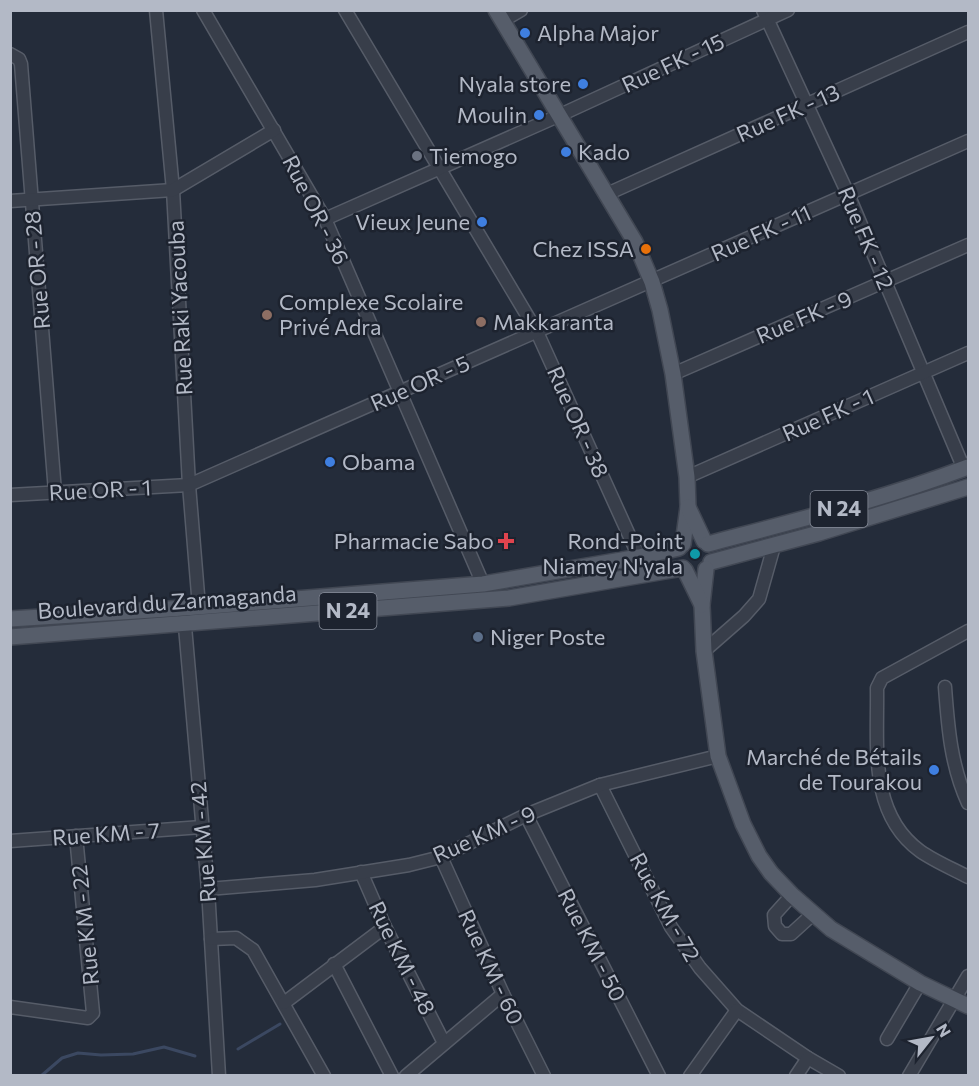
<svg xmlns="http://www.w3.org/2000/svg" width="979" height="1086" font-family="Commissioner,sans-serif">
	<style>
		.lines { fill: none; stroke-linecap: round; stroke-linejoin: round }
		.stream { stroke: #3b4861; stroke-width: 3 }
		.minor-casing { stroke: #565c68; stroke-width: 15 }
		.major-casing { stroke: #414753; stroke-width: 18 }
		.minor { stroke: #383e4a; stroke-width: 12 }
		.major { stroke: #565d6a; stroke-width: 15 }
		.shop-dot { fill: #3f7fe0; stroke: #1d232f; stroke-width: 2 }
		.worship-dot { fill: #6b7280; stroke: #1d232f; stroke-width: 2 }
		.food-dot { fill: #e8710a; stroke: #1d232f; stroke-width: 2 }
		.education-dot { fill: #8d6e63; stroke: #1d232f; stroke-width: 2 }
		.health-dot { fill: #e0444e; stroke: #1d232f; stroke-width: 2 }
		.culture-dot { fill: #0f9aa8; stroke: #1d232f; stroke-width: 2 }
		.service-dot { fill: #5c6f8a; stroke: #1d232f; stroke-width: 2 }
		.labels { text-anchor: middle; stroke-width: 5; stroke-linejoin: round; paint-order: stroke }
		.shield { fill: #1d232f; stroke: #868c99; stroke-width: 1.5 }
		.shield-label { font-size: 21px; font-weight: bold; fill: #b3b9c6 }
		.poi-label { font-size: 22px; fill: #b3b9c6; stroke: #1d232f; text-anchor: start }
		.street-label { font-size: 22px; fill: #b3b9c6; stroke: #1d232f }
	</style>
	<rect width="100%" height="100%" fill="#242c3a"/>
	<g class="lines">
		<g class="stream">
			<polyline points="238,1049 280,1024"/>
			<polyline points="41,1076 62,1058 78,1053 101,1055 133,1054 164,1047 195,1056"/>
		</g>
		<g class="minor-casing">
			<g id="minor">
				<polyline points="156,10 173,190 189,485 199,607"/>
				<polyline points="203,10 325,219 483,584"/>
				<polyline points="345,10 537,332 639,557"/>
				<polyline points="763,10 848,194 964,469"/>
				<polyline points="502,21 521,10"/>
				<polyline points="10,54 19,59 21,64 55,492"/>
				<polyline points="607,194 968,32"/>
				<polyline points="10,201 173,190 274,130"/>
				<polyline points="325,219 558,116 788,10"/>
				<polyline points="673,374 968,245"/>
				<polyline points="687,477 968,353"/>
				<polyline points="10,495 189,485 968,141"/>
				<polyline points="184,615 208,889 219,1076"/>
				<path d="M968,631L882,678L877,688C878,745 868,813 920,851C934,861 953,869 968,877"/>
				<polyline points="704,651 744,616 759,599 774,546"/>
				<path d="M945,687C948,728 951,766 968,803"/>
				<polyline points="600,785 671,927 700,968 737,1010 808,1058 839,1076"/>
				<polyline points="526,815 659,1076"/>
				<polyline points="10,841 202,827"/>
				<polyline points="441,857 503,994 544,1076"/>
				<polyline points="361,872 385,927 444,1043"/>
				<polyline points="208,889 315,880 409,865 441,857 526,815 600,785 718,756"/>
				<polyline points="792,895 774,915 775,926 782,934 791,934 813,914"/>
				<polyline points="211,939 236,938 253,950 324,1076"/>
				<polyline points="334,964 392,1076"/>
				<polyline points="284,1003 385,927"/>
				<polyline points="10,1007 88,1018 93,1013 76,836"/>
				<polyline points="887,1039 920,983"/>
				<polyline points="406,1076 503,994"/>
				<polyline points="690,1076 737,1010"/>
				<polyline points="796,1076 808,1058"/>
				<polyline points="909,1076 968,976"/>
			</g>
		</g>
		<g class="major-casing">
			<g id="major">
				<polyline points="496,10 635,242 652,282 660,310 673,374 687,477 688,507 683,544"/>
				<polyline points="688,507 704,541"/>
				<path d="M708,544C795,521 884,499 968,467"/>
				<polyline points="711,562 819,533 968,487"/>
				<polyline points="706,569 702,605 704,651 718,756 743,824 759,856 771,873 792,895 831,929 920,983 968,1006"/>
				<polyline points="685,570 702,605"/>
				<polyline points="10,619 184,608 483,584 639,557 679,548"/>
				<polyline points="10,637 509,598 683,568"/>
			</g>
		</g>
		<use href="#minor" class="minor"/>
		<use href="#major" class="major"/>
	</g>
	<g class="shop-dot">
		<circle cx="525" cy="33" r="6"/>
		<circle cx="583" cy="84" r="6"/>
		<circle cx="539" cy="115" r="6"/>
		<circle cx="566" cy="152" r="6"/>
		<circle cx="482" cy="222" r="6"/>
		<circle cx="330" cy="462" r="6"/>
		<circle cx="934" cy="770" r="6"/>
	</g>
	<circle class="worship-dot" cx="417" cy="156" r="6"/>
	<circle class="food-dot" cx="646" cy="249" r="6"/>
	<g class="education-dot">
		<circle cx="267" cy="315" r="6"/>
		<circle cx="481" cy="322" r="6"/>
	</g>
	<path class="health-dot" d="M503 532h6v6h6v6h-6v6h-6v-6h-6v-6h6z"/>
	<circle class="culture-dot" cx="695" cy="554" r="6"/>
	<circle class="service-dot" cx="478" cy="637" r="6"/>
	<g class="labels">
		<g class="shield">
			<rect x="810.5" y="491" width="57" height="36" rx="4.5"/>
			<rect x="319.5" y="593" width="57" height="36" rx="4.5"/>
		</g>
		<g class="shield-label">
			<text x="839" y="516">N 24</text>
			<text x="348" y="618">N 24</text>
		</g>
		<g class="poi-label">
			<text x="537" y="41">Alpha Major</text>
			<text x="571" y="92" text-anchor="end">Nyala store</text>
			<text x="527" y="123" text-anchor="end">Moulin</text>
			<text x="578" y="160">Kado</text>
			<text x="429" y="164">Tiemogo</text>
			<text x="470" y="230" text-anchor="end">Vieux Jeune</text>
			<text x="634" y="257" text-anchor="end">Chez ISSA</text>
			<text x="279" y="310">Complexe Scolaire<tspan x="279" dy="25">Privé Adra</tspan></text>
			<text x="493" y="330">Makkaranta</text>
			<text x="342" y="470">Obama</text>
			<text x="494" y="549" text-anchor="end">Pharmacie Sabo</text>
			<text x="683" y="549" text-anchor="end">Rond-Point<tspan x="683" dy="25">Niamey N'yala</tspan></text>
			<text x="490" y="645">Niger Poste</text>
			<text x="922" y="765" text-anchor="end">Marché de Bétails<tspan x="922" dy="25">de Tourakou</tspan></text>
		</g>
		<g class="street-label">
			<text transform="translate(673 63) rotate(-25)" y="8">Rue FK - 15</text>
			<text transform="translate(788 113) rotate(-24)" y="8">Rue FK - 13</text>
			<text transform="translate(316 210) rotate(63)" y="8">Rue OR - 36</text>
			<text transform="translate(761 233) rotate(-24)" y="8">Rue FK - 11</text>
			<text transform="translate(866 238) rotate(67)" y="8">Rue FK - 12</text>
			<text transform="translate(37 270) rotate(-95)" y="8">Rue OR - 28</text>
			<text transform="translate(180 308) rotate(-93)" y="8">Rue Raki Yacouba</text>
			<text transform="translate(804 317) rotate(-23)" y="8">Rue FK - 9</text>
			<text transform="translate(420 383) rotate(-24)" y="8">Rue OR - 5</text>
			<text transform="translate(828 415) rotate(-24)" y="8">Rue FK - 1</text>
			<text transform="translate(578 422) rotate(66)" y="8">Rue OR - 38</text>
			<text transform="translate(100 490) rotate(-3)" y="8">Rue OR - 1</text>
			<text transform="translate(167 602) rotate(-4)" y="8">Boulevard du Zarmaganda</text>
			<text transform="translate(106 834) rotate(-4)" y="8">Rue KM - 7</text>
			<text transform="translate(484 834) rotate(-24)" y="8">Rue KM - 9</text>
			<text transform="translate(203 842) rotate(-95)" y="8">Rue KM - 42</text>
			<text transform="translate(665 907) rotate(61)" y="8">Rue KM - 72</text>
			<text transform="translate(85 925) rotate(-96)" y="8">Rue KM - 22</text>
			<text transform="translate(592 945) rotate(63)" y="8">Rue KM - 50</text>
			<text transform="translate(402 958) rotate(64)" y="8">Rue KM - 48</text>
			<text transform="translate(491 967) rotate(65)" y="8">Rue KM - 60</text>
		</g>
	</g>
	<rect width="979" height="1086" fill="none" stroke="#b3b9c6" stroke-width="24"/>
	<g transform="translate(931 1038) rotate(59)" stroke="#1d232f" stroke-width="4.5" paint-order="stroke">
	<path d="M0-4.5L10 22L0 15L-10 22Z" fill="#b3b9c6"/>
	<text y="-9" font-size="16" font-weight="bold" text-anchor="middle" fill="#b3b9c6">N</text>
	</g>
</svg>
